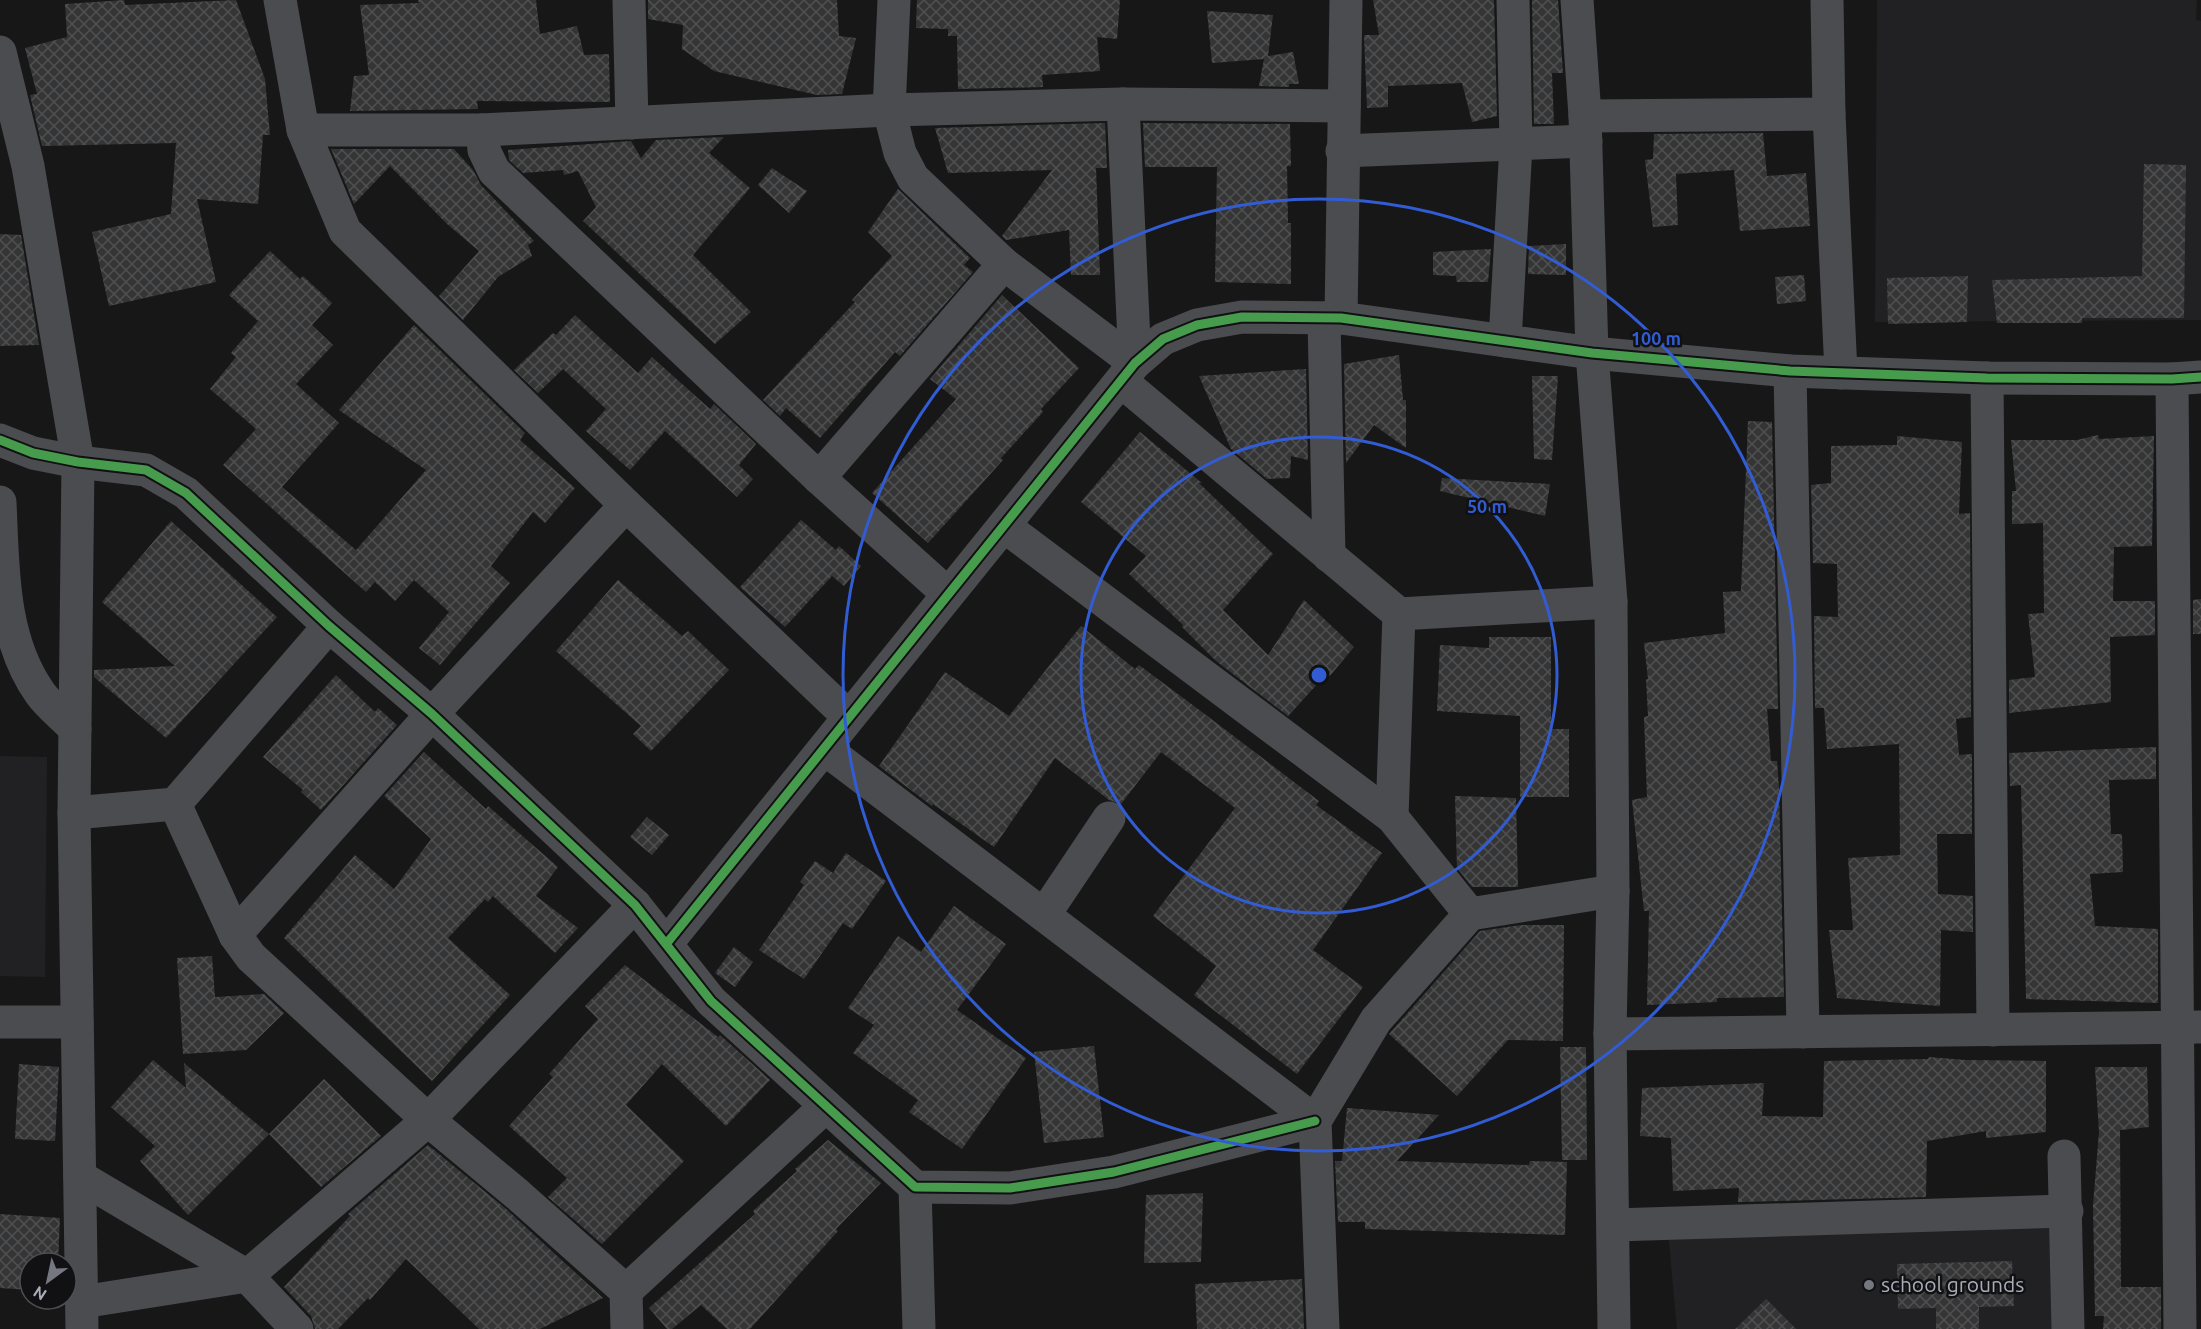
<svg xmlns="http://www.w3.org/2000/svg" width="2201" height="1329" font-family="Ubuntu,sans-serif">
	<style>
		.built { fill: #212123 }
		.building { fill: url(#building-cross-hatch) }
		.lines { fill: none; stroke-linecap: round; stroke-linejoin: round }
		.minor { stroke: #4b4c50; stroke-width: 33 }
		.cycleway-casing { stroke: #111113; stroke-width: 13 }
		.cycleway { stroke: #469c4c; stroke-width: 9 }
		.ring { fill: none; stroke: #325cd3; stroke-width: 3 }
		.poi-dot { fill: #757880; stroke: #111113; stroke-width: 2 }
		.labels { text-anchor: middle; stroke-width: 5; stroke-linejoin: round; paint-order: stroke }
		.poi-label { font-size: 21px; fill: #a8adb8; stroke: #111113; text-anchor: start }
		.centre { fill: #325cd3; stroke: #111113; stroke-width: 3 }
		.ring-label { font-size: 18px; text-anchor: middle; font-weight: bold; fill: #325cd3; stroke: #111113; stroke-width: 5; stroke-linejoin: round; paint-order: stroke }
	</style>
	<defs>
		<pattern id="building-cross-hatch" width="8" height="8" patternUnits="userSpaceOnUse" patternTransform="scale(1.5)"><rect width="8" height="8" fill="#353536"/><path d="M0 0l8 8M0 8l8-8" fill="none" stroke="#4f5051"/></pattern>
	</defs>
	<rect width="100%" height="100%" fill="#171717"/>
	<g class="built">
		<polygon points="1877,0 2197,0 2196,20 2201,21 2201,320 1875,322"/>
		<polygon points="0,756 47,757 45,977 0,976"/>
		<polygon points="2059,1226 2064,1329 1677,1329 1668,1232"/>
	</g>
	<g class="building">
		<polygon points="124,0 125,5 236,0 265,79 270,135 263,135 258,204 197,199 216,282 109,306 92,232 171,214 176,143 42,146 30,95 37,94 25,48 67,37 65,4"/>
		<polygon points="418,0 536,0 540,34 577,26 584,55 609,54 610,102 477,101 478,109 350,111 354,76 369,75 360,5 419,3"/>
		<polygon points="648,0 837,0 839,36 856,38 842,94 817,95 714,71 682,49 683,25 648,19"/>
		<polygon points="917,0 1120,0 1117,39 1097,37 1100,71 1042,75 1043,87 958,89 957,36 948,36 948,29 916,28"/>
		<polygon points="1373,0 1494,0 1497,116 1472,122 1462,83 1388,86 1388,107 1367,108 1364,35 1379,35"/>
		<polygon points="1532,0 1558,0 1563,73 1552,73 1554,124 1534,124"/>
		<polygon points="1207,11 1273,15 1268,56 1293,52 1299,84 1289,84 1289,87 1259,86 1264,59 1212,63"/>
		<polygon points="1105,123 1107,168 1096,168 1100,275 1071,275 1069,230 1006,240 1002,236 1052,170 948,173 935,128"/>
		<polygon points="1143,123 1290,124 1291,166 1287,166 1288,223 1291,223 1291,284 1215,282 1217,167 1145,167"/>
		<polygon points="1763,133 1767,176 1806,173 1810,226 1740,231 1734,170 1676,174 1678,225 1653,227 1645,160 1653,159 1654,134"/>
		<polygon points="724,137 709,153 750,188 693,255 751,312 715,344 583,221 596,207 578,171 564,175 563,170 523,173 509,160 508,150 631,141 641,158 656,140"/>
		<polygon points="331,149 454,149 473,170 481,185 534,241 528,245 532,256 498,277 463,320 439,296 479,251 447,224 390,166 354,204"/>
		<polygon points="2144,164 2186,165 2184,318 2082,318 2082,323 1997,323 1992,280 2142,276"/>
		<polygon points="772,168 807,191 789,213 758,185"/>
		<polygon points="898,189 970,258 964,265 973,272 900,356 895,352 820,438 786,408 780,416 763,400 855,302 852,300 892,256 868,232"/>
		<polygon points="0,234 21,235 39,345 0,346"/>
		<polygon points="1566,244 1566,275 1528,274 1529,246"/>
		<polygon points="1491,249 1488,282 1457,282 1456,276 1433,275 1433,252"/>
		<polygon points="270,251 300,279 303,276 332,303 312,325 333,345 296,384 339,423 282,487 356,550 426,470 339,410 414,325 525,433 520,440 575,488 545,523 533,512 491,566 510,583 440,665 419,648 449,612 414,580 395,601 375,582 366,592 223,465 256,429 210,389 236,357 231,353 258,321 229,295"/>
		<polygon points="1804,275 1806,301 1777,304 1775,277"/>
		<polygon points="1968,276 1967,322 1888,324 1887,278"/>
		<polygon points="1002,295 1079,368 1041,409 1043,412 1001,458 1003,460 928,543 872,493 956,399 930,379"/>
		<polygon points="575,315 638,373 652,357 710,409 714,404 756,444 739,465 753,479 737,497 665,431 630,470 586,431 606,409 563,369 538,393 514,370 553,333 556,335"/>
		<polygon points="1399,355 1403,400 1406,400 1406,448 1374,425 1346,463 1344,364"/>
		<polygon points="1306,369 1308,460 1291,456 1290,478 1267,479 1231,449 1199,376"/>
		<polygon points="1532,376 1558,376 1552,460 1534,459"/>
		<polygon points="1748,421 1772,422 1778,709 1767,709 1771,761 1777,761 1779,788 1784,997 1717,998 1717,1002 1647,1005 1649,911 1644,911 1632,800 1647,797 1644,717 1648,716 1646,679 1648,679 1644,643 1725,633 1723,592 1741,591"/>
		<polygon points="1140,432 1202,483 1199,483 1273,554 1223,610 1268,655 1304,600 1354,647 1324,683 1321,680 1288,716 1216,661 1182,627 1183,625 1129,574 1146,556 1081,502"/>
		<polygon points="2098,435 2099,439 2154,436 2152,546 2114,547 2113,601 2155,601 2155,635 2110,637 2111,702 2009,713 2009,680 2035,677 2028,614 2044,613 2043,523 2012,524 2012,491 2016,491 2011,440 2077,440"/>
		<polygon points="1897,436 1962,442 1959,514 1970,513 1971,717 1956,719 1959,755 1972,754 1972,834 1937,834 1938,894 1973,896 1973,932 1941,930 1940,1006 1837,998 1829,930 1853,930 1848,858 1900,855 1899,744 1827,749 1824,708 1815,708 1814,616 1838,617 1837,564 1813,563 1811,485 1831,483 1831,446 1897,445"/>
		<polygon points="1442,478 1550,484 1545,516 1440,491"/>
		<polygon points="801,520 836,550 839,546 861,566 844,586 832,576 785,627 740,587"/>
		<polygon points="171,521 277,617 166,738 94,677 94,670 175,666 102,602"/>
		<polygon points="618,580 682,636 688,631 729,670 651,751 633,734 641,726 556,651"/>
		<polygon points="2201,599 2201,634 2193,634 2193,600"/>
		<polygon points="1081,626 1135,669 1139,665 1202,712 1319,801 1316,805 1382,853 1313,950 1363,987 1297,1074 1194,995 1216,966 1153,916 1235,808 1161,752 1121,804 1109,800 1055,758 994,847 933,804 932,806 879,766 945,672 1009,716"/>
		<polygon points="1489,637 1551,637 1551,729 1569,729 1569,797 1520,797 1520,716 1437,711 1440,645 1489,648"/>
		<polygon points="336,675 375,712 378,708 397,725 321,810 301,792 303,790 263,757"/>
		<polygon points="2156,747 2156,779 2109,780 2111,834 2122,834 2123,872 2090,874 2095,926 2158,929 2158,1003 2026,999 2021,785 2010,786 2009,753"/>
		<polygon points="424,752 486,809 488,806 558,867 536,896 578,928 555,953 493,896 488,902 485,899 448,938 510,995 432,1081 284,938 355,855 394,889 431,839 384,796"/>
		<polygon points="1455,796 1516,798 1518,887 1472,887 1457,868"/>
		<polygon points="647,817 669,835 652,855 630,837"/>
		<polygon points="846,853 886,881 852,929 843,923 804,979 759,950 804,885 800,882 815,861 833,873"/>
		<polygon points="954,906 1006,944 957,1010 1026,1058 962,1149 909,1112 918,1100 853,1053 874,1025 848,1008 898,936 921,952"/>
		<polygon points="1521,925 1564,925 1563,1041 1508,1040 1457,1096 1389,1034 1480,931"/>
		<polygon points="734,947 753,962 735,987 715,973"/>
		<polygon points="212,956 215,997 264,994 284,1013 246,1050 183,1054 177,958"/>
		<polygon points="625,965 718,1037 720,1035 770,1080 726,1126 662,1064 626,1105 684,1161 602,1244 548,1197 567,1178 509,1126 553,1077 549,1074 598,1019 585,1006"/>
		<polygon points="1094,1046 1104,1137 1044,1143 1034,1052"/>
		<polygon points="1560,1047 1586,1047 1587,1160 1562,1160"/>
		<polygon points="1929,1057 1965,1060 2046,1061 2046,1132 1986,1138 1986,1131 1927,1141 1926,1197 1738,1202 1739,1188 1673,1191 1671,1138 1640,1136 1642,1088 1764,1083 1762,1116 1823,1117 1824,1061 1928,1059"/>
		<polygon points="153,1060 186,1088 184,1063 269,1134 188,1215 140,1161 155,1146 111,1107"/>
		<polygon points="19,1064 59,1067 55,1141 15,1139"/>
		<polygon points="2095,1067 2147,1067 2149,1127 2120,1130 2121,1287 2161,1287 2161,1329 2103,1329 2104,1316 2095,1316 2093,1205 2099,1132"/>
		<polygon points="324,1079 381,1136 321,1187 269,1134"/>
		<polygon points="1347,1108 1439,1115 1397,1161 1529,1165 1530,1161 1567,1162 1565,1235 1365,1229 1365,1222 1338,1222 1335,1161 1342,1161"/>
		<polygon points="828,1140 881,1183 836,1229 838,1231 750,1329 727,1329 701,1305 672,1329 667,1329 649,1308 755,1214 753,1211 797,1171 795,1169"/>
		<polygon points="428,1145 505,1208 603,1298 540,1329 479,1329 406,1259 370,1300 368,1298 338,1329 315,1329 311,1316 284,1287 350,1216 348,1214"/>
		<polygon points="1203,1193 1201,1262 1144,1263 1146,1195"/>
		<polygon points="0,1214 60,1218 58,1263 30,1263 30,1290 0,1288"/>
		<polygon points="2012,1261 2014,1306 1979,1307 1979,1329 1936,1329 1936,1308 1898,1309 1897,1264"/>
		<polygon points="1302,1279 1304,1329 1197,1329 1195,1284"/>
		<polygon points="1766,1299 1796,1329 1735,1329"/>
	</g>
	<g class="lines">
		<g class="minor">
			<polyline points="280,0 303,130 345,231 626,505 849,717"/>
			<polyline points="629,0 632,123"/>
			<polyline points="894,0 889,110 900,153 913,178 1004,264 1135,363"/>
			<polyline points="1577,0 1585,116 1592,353 1611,602 1613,891 1610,1034 1614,1329"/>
			<polyline points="1827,0 1829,114 1841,373"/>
			<polyline points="0,52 28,166 78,462 74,813 82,1329"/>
			<polyline points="1123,104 1135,363"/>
			<polyline points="1585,116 1829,114"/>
			<polyline points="303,130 482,130"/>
			<polyline points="1342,151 1586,141"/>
			<polyline points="1324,318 1329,556"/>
			<polyline points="1341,318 1346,0"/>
			<polyline points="1505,341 1516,145 1513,0"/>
			<polyline points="1790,371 1803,1032"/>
			<polyline points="1987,378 1993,1030"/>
			<polyline points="2172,379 2180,1329"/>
			<polyline points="1121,381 1399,614"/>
			<polyline points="0,440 33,453 78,462 146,470 186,493 329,626 432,714 635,905 711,1001 915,1187 1010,1188 1114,1172 1315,1121"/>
			<polyline points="819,478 1004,264"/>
			<path d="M0,502C3,566 1,638 40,693C49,706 64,717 75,729"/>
			<polyline points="1004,526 1392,817 1470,914"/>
			<polyline points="948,594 819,478 494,171 484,150 482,130 889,110 1123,104 1344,106"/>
			<polyline points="825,749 1315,1121"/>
			<polyline points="175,804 235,935 251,957 428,1120 517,1194 626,1291 627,1329"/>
			<polyline points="74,813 175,804 329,626"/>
			<polyline points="1392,817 1399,614 1611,602"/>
			<polyline points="1044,915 1109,818"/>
			<polyline points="235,935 432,714 626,505"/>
			<polyline points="667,943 1135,363 1163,339 1197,325 1242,317 1341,318 1592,353 1790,371 1987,378 2172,379 2201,377"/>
			<polyline points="0,1022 77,1022"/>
			<polyline points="1610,1034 2201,1027"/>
			<polyline points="2064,1156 2068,1329"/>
			<polyline points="80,1177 247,1276 297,1329"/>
			<polyline points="915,1187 919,1329"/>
			<polyline points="1614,1225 2067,1211"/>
			<polyline points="626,1291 826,1106"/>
			<polyline points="82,1302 247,1276 428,1120 635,905"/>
			<polyline points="1323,1329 1315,1121 1376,1020 1470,914 1613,891"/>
		</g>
		<g class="cycleway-casing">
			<g id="cycleway">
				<polyline points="0,440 33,453 78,462 146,470 186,493 329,626 432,714 635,905 711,1001 915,1187 1010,1188 1114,1172 1315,1121"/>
				<polyline points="667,943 1135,363 1163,339 1197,325 1242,317 1341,318 1592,353 1790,371 1987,378 2172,379 2201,377"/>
			</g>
		</g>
		<use href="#cycleway" class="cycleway"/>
	</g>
	<g class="ring">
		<circle cx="1319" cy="675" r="238"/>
		<circle cx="1319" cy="675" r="476"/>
	</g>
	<circle class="poi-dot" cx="1869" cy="1285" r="6"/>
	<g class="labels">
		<g class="poi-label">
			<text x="1881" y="1292">school grounds</text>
		</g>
	</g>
	<circle cx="1319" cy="675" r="9" class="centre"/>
	<g class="ring-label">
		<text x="1656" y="345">100 m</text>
		<text x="1487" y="513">50 m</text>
	</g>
	<g transform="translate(48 1281) rotate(213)"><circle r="28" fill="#111113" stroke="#4d4f55" stroke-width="1.5"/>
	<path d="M0-4.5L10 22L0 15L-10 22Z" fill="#757880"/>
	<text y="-9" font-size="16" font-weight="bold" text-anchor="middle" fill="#a8adb8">N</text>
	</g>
</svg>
